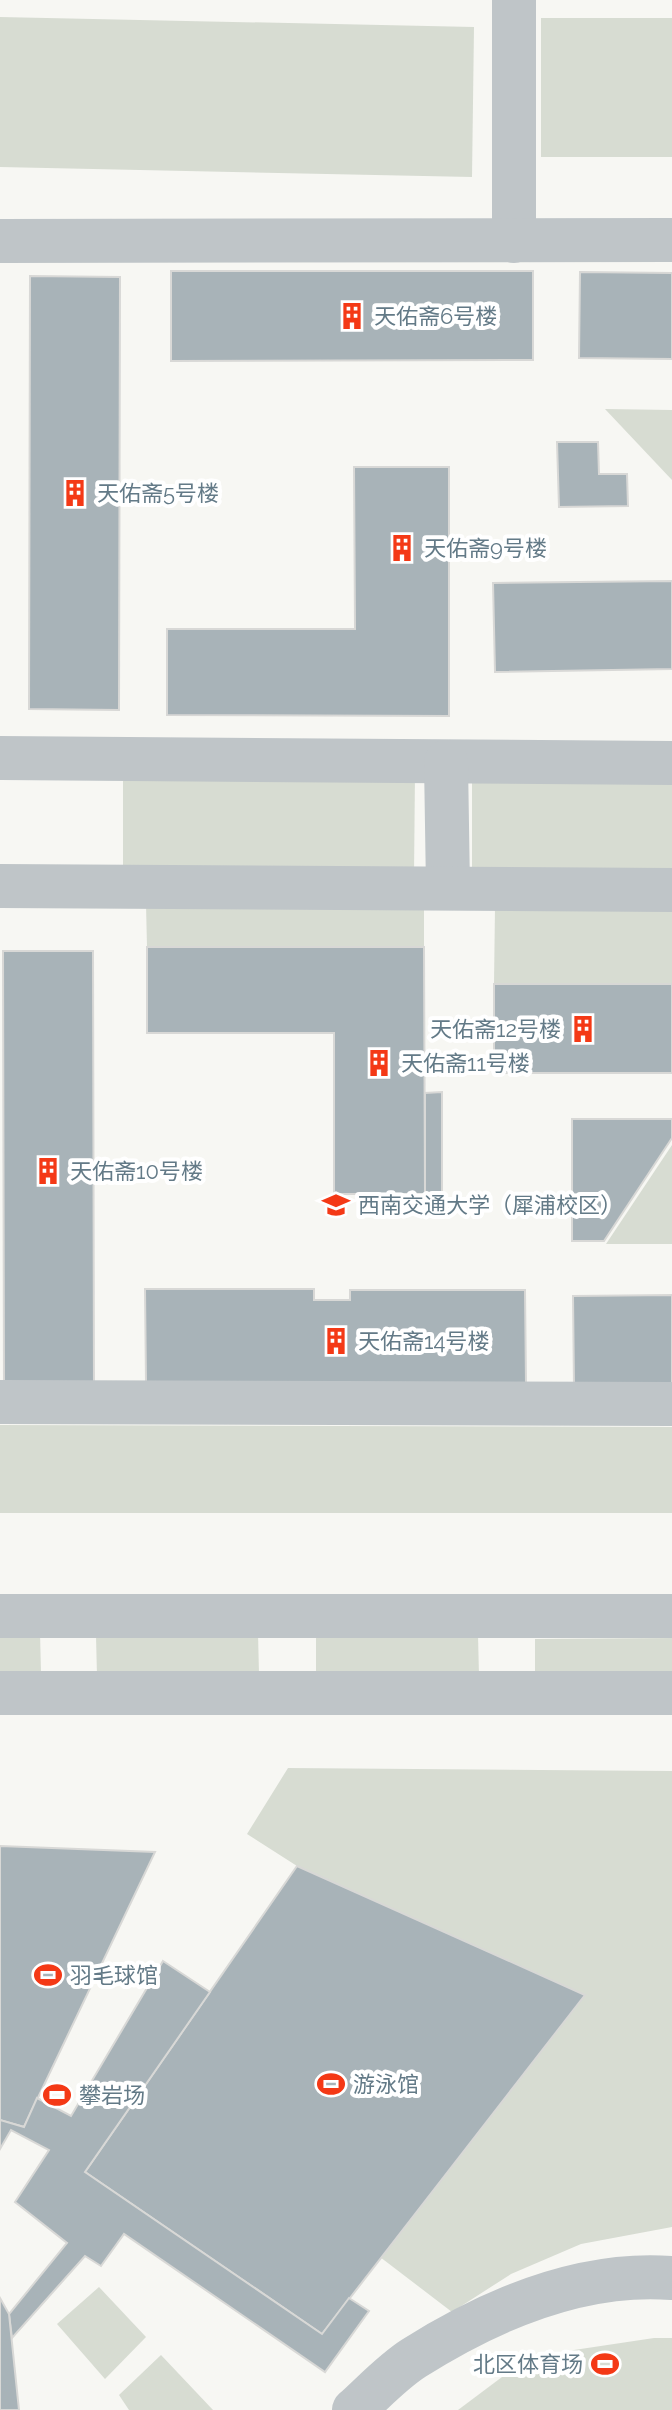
<svg xmlns="http://www.w3.org/2000/svg" width="672" height="2410" font-family="Raleway,'Noto Sans SC',sans-serif">
	<style>
		.green { fill: #d7dcd2 }
		.building { fill: #a8b3b8; stroke: #d8d8d6; stroke-width: 2 }
		.lines { fill: none; stroke-linecap: round; stroke-linejoin: round }
		.minor { stroke: #bfc5c8; stroke-width: 44 }
		.labels { text-anchor: middle; stroke-width: 8; stroke-linejoin: round; paint-order: stroke }
		.poi-label { font-size: 22px; fill: #637a87; stroke: #fff; text-anchor: start }
	</style>
	<rect width="100%" height="100%" fill="#f7f7f3"/>
	<g class="green">
		<polygon points="0,17 474,27 472,177 0,167"/>
		<rect x="541" y="18" width="131" height="139"/>
		<polygon points="605,409 672,410 672,480"/>
		<polygon points="123,770 415,772 414,876 123,874"/>
		<polygon points="472,773 672,774 672,876 472,875"/>
		<polygon points="146,904 424,905 424,947 147,947"/>
		<polygon points="495,907 672,908 672,984 494,984"/>
		<polygon points="672,1145 672,1244 606,1244"/>
		<polygon points="0,1425 672,1427 672,1513 0,1513"/>
		<polygon points="40,1632 41,1673 0,1674 0,1633"/>
		<polygon points="258,1633 259,1674 97,1676 96,1636"/>
		<polygon points="478,1635 479,1676 316,1678 316,1637"/>
		<polygon points="672,1638 672,1678 535,1680 535,1639"/>
		<polygon points="288,1768 672,1771 672,2227 581,2244 511,2274 452,2312 380,2257 584,1995 297,1866 247,1834"/>
		<polygon points="99,2287 146,2337 105,2379 57,2324"/>
		<polygon points="654,2338 672,2338 672,2410 458,2410 502,2377 574,2350"/>
		<polygon points="161,2355 213,2410 129,2410 119,2395"/>
	</g>
	<g class="building">
		<polygon points="171,271 533,271 533,360 171,361"/>
		<polygon points="580,272 672,273 672,359 579,358"/>
		<polygon points="30,276 120,277 119,710 29,709"/>
		<polygon points="557,442 598,442 599,474 627,474 628,506 559,507"/>
		<polygon points="354,467 449,467 449,716 167,715 167,629 355,629"/>
		<polygon points="672,581 672,669 495,672 493,583"/>
		<polygon points="147,947 424,947 425,1194 334,1194 334,1033 147,1033"/>
		<polygon points="3,951 93,951 94,1390 4,1390"/>
		<rect x="494" y="984" width="178" height="89"/>
		<polygon points="442,1092 442,1193 425,1194 425,1093"/>
		<polygon points="572,1119 672,1119 672,1138 604,1241 572,1241"/>
		<polygon points="145,1289 314,1289 314,1300 350,1300 350,1290 525,1290 526,1384 146,1383"/>
		<polygon points="672,1295 672,1386 574,1387 573,1296"/>
		<polygon points="0,1846 155,1852 24,2127 0,2120"/>
		<polygon points="297,1866 585,1995 322,2334 85,2172"/>
		<polygon points="163,1961 210,1992 85,2172 322,2334 349,2298 369,2311 325,2372 124,2234 101,2266 85,2256 12,2338 9,2314 67,2243 15,2202 49,2150 11,2130 0,2149 0,2120 24,2127 37,2098 71,2116"/>
		<polygon points="0,2298 9,2314 19,2410 0,2410"/>
	</g>
	<g class="lines">
		<g class="minor">
			<polyline points="514,0 514,241"/>
			<polyline points="0,241 672,240"/>
			<polyline points="0,758 672,763"/>
			<polyline points="446,762 448,888"/>
			<polyline points="0,886 672,890"/>
			<polyline points="0,1402 672,1404"/>
			<polyline points="0,1616 672,1616"/>
			<polyline points="0,1693 672,1693"/>
			<path d="M354,2410C373,2393 392,2372 414,2358C490,2310 581,2271 672,2278"/>
		</g>
	</g>
	<defs>
		<g id="building-bare" transform="scale(2.16)"><path d="M-4-6H4V6H1V3H-1V6H-4ZM-2.5-4.3h1.7v1.8h-1.7ZM.8-4.3h1.7v1.8H.8ZM-2.5-1h1.7V.8h-1.7ZM.8-1h1.7V.8H.8Z" fill="#f43916" stroke="#fff" stroke-width="2.5" paint-order="stroke"/></g>
		<g id="university-bare" transform="scale(2.16)"><path d="M0-5L7-2L0 1L-7-2ZM-4 1L0 2.5L4 1V4Q0 6-4 4Z" fill="#f43916" stroke="#fff" stroke-width="2.5" paint-order="stroke"/></g>
		<g id="stadium-bare" transform="scale(2.16)"><path d="M0-5a6.5 5 0 1 0 0 10a6.5 5 0 1 0 0-10ZM-3.5-1.8h7v3.6h-7Z" fill="#f43916" stroke="#fff" stroke-width="2.5" paint-order="stroke"/></g>
	</defs>
	<g fill-rule="evenodd">
		<use href="#building-bare" x="352" y="316"/>
		<use href="#building-bare" x="75" y="493"/>
		<use href="#building-bare" x="402" y="548"/>
		<use href="#building-bare" x="583" y="1029"/>
		<use href="#building-bare" x="379" y="1063"/>
		<use href="#building-bare" x="48" y="1171"/>
		<use href="#university-bare" x="336" y="1205"/>
		<use href="#building-bare" x="336" y="1341"/>
		<use href="#stadium-bare" x="48" y="1975"/>
		<use href="#stadium-bare" x="331" y="2084"/>
		<use href="#stadium-bare" x="57" y="2095"/>
		<use href="#stadium-bare" x="605" y="2364"/>
	</g>
	<g class="labels">
		<g class="poi-label">
			<text x="374" y="324">天佑斋6号楼</text>
			<text x="97" y="501">天佑斋5号楼</text>
			<text x="424" y="556">天佑斋9号楼</text>
			<text x="561" y="1037" text-anchor="end">天佑斋12号楼</text>
			<text x="401" y="1071">天佑斋11号楼</text>
			<text x="70" y="1179">天佑斋10号楼</text>
			<text x="358" y="1213">西南交通大学（犀浦校区）</text>
			<text x="358" y="1349">天佑斋14号楼</text>
			<text x="70" y="1983">羽毛球馆</text>
			<text x="353" y="2092">游泳馆</text>
			<text x="79" y="2103">攀岩场</text>
			<text x="583" y="2372" text-anchor="end">北区体育场</text>
		</g>
	</g>
</svg>
